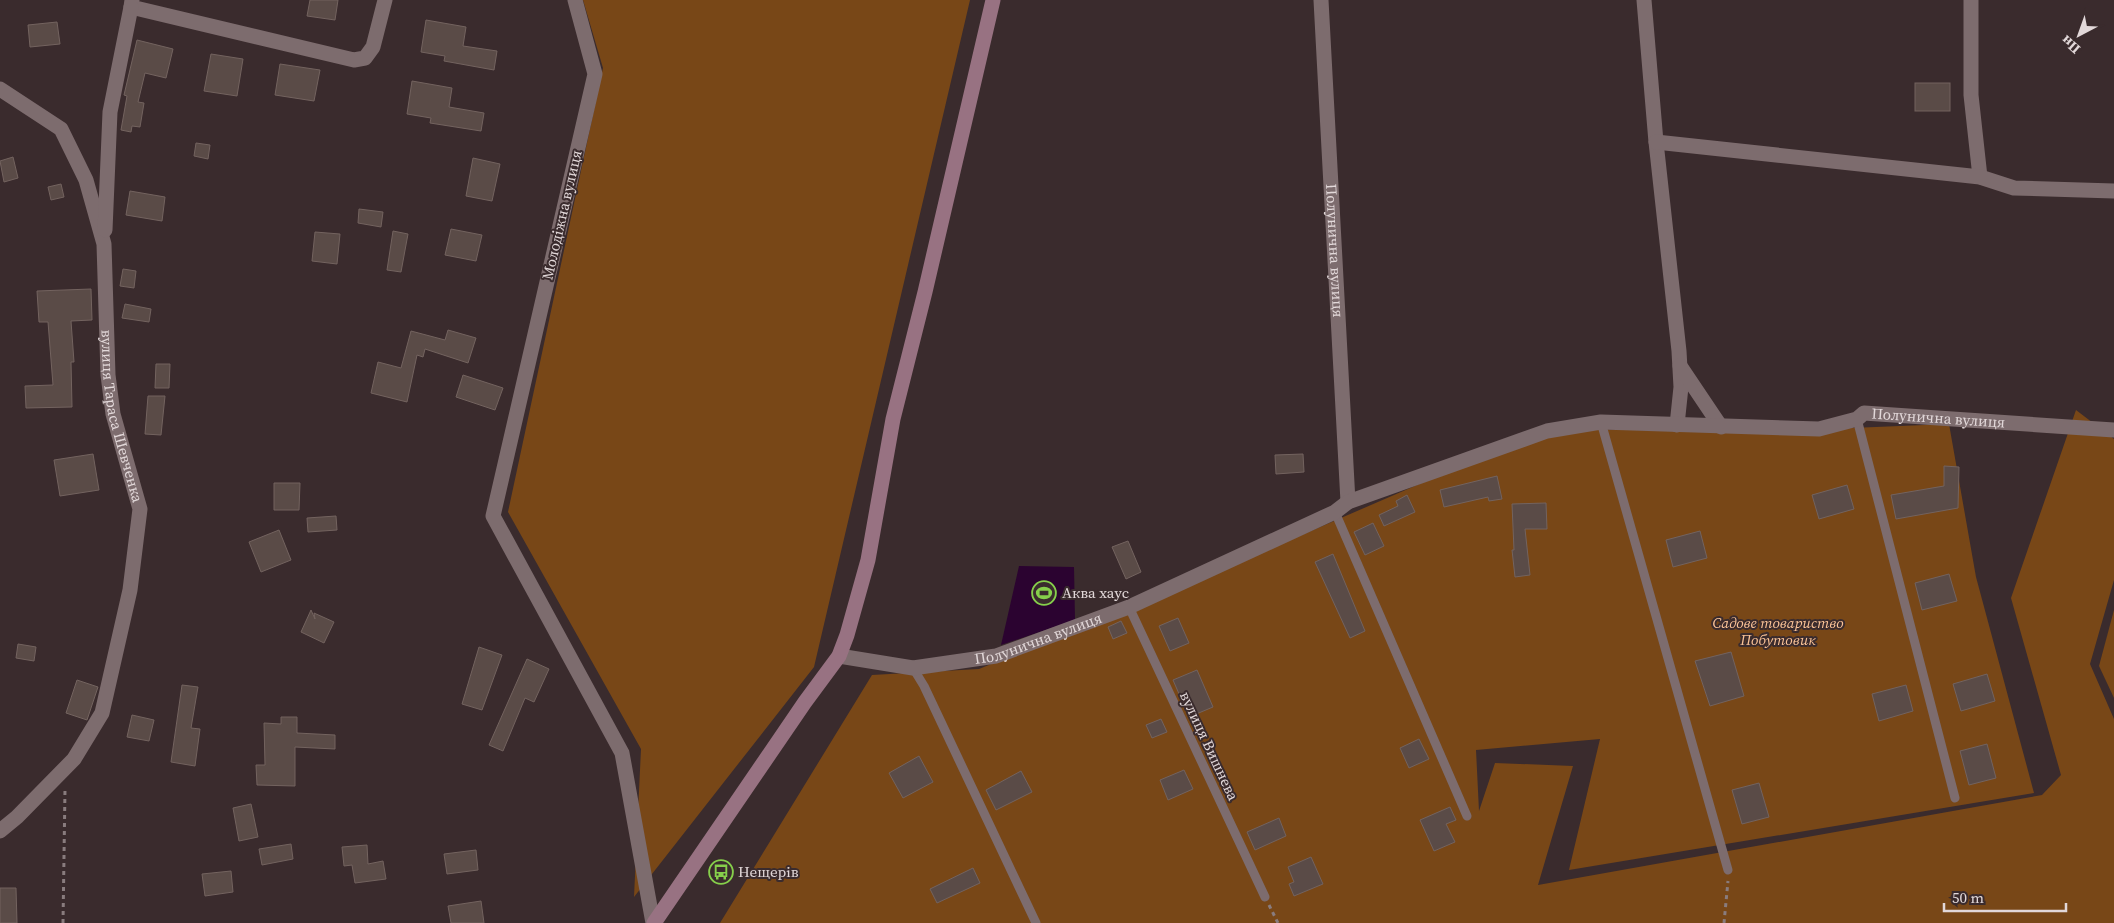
<svg xmlns="http://www.w3.org/2000/svg" width="2114" height="923" font-family="'Source Serif 4',serif">
	<style>
		.green { fill: #784717 }
		.water { fill: #2b0330 }
		.building { fill: #5a4b47; stroke: #73635f }
		.lines { fill: none; stroke-linecap: round; stroke-linejoin: round }
		.path { stroke: #897c7e; stroke-width: 3; stroke-dasharray: 4 4; stroke-linecap: butt }
		.lane { stroke: #7d6c6e; stroke-width: 9 }
		.street { stroke: #7d6c6e; stroke-width: 15 }
		.secondary { stroke: #987282; stroke-width: 15 }
		.labels { text-anchor: middle; stroke-width: 4; stroke-linejoin: round; paint-order: stroke }
		.street-label { font-size: 15px; fill: #e2d8d9; stroke: #3a2b2d }
		.poi-label { font-size: 15px; fill: #e2d8d9; stroke: #3a2b2d; text-anchor: start }
		.park-label { font-size: 15px; font-style: italic; fill: #fbc397; stroke: #3a2b2d }
	</style>
	<rect width="100%" height="100%" fill="#3a2b2d"/>
	<g class="green">
		<polygon points="583,0 970,0 814,667 634,897 641,749 508,512 603,68"/>
		<polygon points="2076,410 2114,439 2114,580 2090,664 2114,719 2114,923 720,923 872,675 979,669 1251,557 1484,456 1577,429 1755,432 1949,424 1976,577 2034,793 1569,870 1600,739 1476,750 1479,811 1495,763 1573,766 1538,885 2042,795 2061,775 2011,598"/>
		<polygon points="2114,610 2114,698 2099,666"/>
	</g>
	<polygon class="water" points="1019,566 1074,567 1075,620 1001,645"/>
	<g class="building">
		<polygon points="310,0 338,0 335,20 307,16"/>
		<polygon points="426,20 466,27 463,46 497,51 494,70 444,61 445,56 421,52"/>
		<polygon points="57,22 60,44 30,47 28,25"/>
		<polygon points="137,40 173,49 166,78 145,73 138,102 144,103 140,127 132,126 131,132 121,130 127,96 124,95"/>
		<polygon points="211,54 243,59 237,96 204,91"/>
		<polygon points="280,64 320,70 314,101 275,95"/>
		<polygon points="412,81 452,88 449,107 484,113 481,131 430,123 431,118 407,114"/>
		<rect x="1915" y="83" width="35" height="28"/>
		<polygon points="196,143 210,145 208,159 194,156"/>
		<polygon points="13,157 18,178 4,182 0,161"/>
		<polygon points="473,158 500,164 492,201 466,196"/>
		<polygon points="61,184 64,197 51,200 48,187"/>
		<polygon points="130,191 165,197 162,221 126,215"/>
		<polygon points="359,209 383,212 381,227 358,223"/>
		<polygon points="451,229 482,235 476,261 445,255"/>
		<polygon points="393,231 408,234 401,272 387,270"/>
		<polygon points="315,232 340,234 337,264 312,261"/>
		<polygon points="123,269 136,271 134,288 120,286"/>
		<polygon points="91,289 92,320 71,321 74,362 71,362 72,407 26,408 25,386 53,385 48,322 39,322 37,291"/>
		<polygon points="125,304 151,309 149,322 122,318"/>
		<polygon points="448,330 476,338 468,363 425,349 423,357 417,355 407,402 371,393 378,362 401,368 411,331 445,340"/>
		<polygon points="156,364 170,364 169,388 155,388"/>
		<polygon points="463,375 503,388 495,410 456,397"/>
		<polygon points="148,396 165,396 161,435 145,434"/>
		<polygon points="93,454 99,490 60,496 54,460"/>
		<polygon points="1303,454 1304,472 1276,474 1275,455"/>
		<polygon points="1944,466 1959,467 1958,508 1896,519 1891,495 1944,486"/>
		<polygon points="1497,476 1502,499 1489,501 1488,497 1444,507 1440,490"/>
		<polygon points="274,483 300,483 299,510 274,510"/>
		<polygon points="1847,485 1854,509 1819,519 1812,495"/>
		<polygon points="1407,495 1415,512 1384,526 1379,515 1398,506 1396,501"/>
		<polygon points="1546,503 1547,529 1525,529 1530,575 1515,577 1512,550 1514,550 1512,504"/>
		<polygon points="336,516 337,530 308,532 307,518"/>
		<polygon points="1373,523 1384,546 1365,555 1354,532"/>
		<polygon points="279,530 291,560 261,572 249,542"/>
		<polygon points="1700,531 1707,558 1673,567 1666,540"/>
		<polygon points="1128,541 1141,572 1126,579 1112,547"/>
		<polygon points="1333,554 1365,631 1350,638 1315,562"/>
		<polygon points="1949,574 1957,601 1922,610 1915,583"/>
		<polygon points="311,610 315,619 314,613 334,622 324,643 301,632"/>
		<polygon points="1178,618 1189,643 1170,651 1159,626"/>
		<polygon points="1121,621 1127,633 1113,639 1108,627"/>
		<polygon points="18,644 36,647 34,661 16,658"/>
		<polygon points="479,647 502,655 482,710 462,704"/>
		<polygon points="1731,652 1744,696 1710,706 1695,661"/>
		<polygon points="527,659 549,669 534,702 525,698 503,751 489,745"/>
		<polygon points="1197,670 1213,707 1189,717 1173,680"/>
		<polygon points="1987,674 1995,701 1961,711 1953,684"/>
		<polygon points="77,680 98,687 87,720 66,713"/>
		<polygon points="182,685 198,687 191,728 200,729 195,766 171,762"/>
		<polygon points="1906,685 1913,711 1879,721 1872,694"/>
		<polygon points="132,715 154,720 149,741 127,737"/>
		<polygon points="281,717 297,717 297,733 335,735 335,749 295,747 295,786 257,785 256,765 265,765 264,723 281,724"/>
		<polygon points="1161,719 1167,732 1152,738 1146,725"/>
		<polygon points="1419,739 1429,759 1409,768 1400,748"/>
		<polygon points="1987,744 1996,778 1969,785 1960,751"/>
		<polygon points="919,756 933,782 903,798 889,773"/>
		<polygon points="1184,770 1193,789 1168,800 1160,780"/>
		<polygon points="1021,771 1032,792 996,810 986,790"/>
		<polygon points="1759,783 1769,817 1742,824 1732,790"/>
		<polygon points="251,804 258,837 239,841 233,808"/>
		<polygon points="1450,807 1456,820 1446,824 1455,842 1434,851 1420,820"/>
		<polygon points="1279,818 1286,836 1255,850 1247,832"/>
		<polygon points="291,844 293,859 262,865 259,849"/>
		<polygon points="367,845 368,864 383,861 386,879 355,883 352,865 344,866 342,847"/>
		<polygon points="476,850 478,870 447,874 444,854"/>
		<polygon points="1311,857 1323,884 1294,896 1289,884 1294,882 1288,867"/>
		<polygon points="973,868 980,883 937,903 930,889"/>
		<polygon points="231,871 233,892 205,896 202,874"/>
		<polygon points="0,888 16,888 17,923 0,923"/>
		<polygon points="481,901 484,923 451,923 448,906"/>
	</g>
	<g class="lines">
		<g class="path">
			<polyline points="1269,905 1278,923"/>
			<polyline points="63,923 65,789"/>
			<polyline points="1724,923 1728,881"/>
		</g>
		<g class="lane">
			<polyline points="1857,419 1955,798"/>
			<polyline points="1601,422 1728,870"/>
			<polyline points="1335,512 1467,816"/>
			<polyline points="1129,607 1265,897"/>
			<polyline points="913,668 924,686 1036,923"/>
		</g>
		<g class="street">
			<polyline points="132,0 131,7 354,60 365,58 373,47 385,0"/>
			<polyline points="575,0 595,74 493,516 622,753 653,923"/>
			<path id="s1" d="M1321,0L1348,502"/>
			<polyline points="1644,0 1656,142 1679,351 1681,387 1677,425"/>
			<polyline points="1971,0 1971,95 1980,177"/>
			<path id="s2" d="M0,89L61,129L86,180L104,244L108,375L113,414L140,509L130,590L102,713L74,759L17,817L0,831"/>
			<polyline points="1656,142 1980,177 2014,188 2114,191"/>
			<polyline points="105,230 110,112 131,7"/>
			<polyline points="1680,366 1721,427"/>
			<path id="s3" d="M839,656L913,668L996,656L1129,607L1335,512L1348,502L1547,431L1601,422L1819,429L1857,419L1864,413L2114,430"/>
		</g>
		<polyline class="secondary" points="654,923 805,702 839,656 847,635 868,560 893,419 925,292 993,0"/>
	</g>
	<defs>
		<g id="stadium-ring" transform="scale(1.25)"><circle r="9.5" fill="#3a2b2d" stroke="#86cf4b" stroke-width="1.5"/><path d="M0-5a6.5 5 0 1 0 0 10a6.5 5 0 1 0 0-10ZM-3.5-1.8h7v3.6h-7Z" fill="#86cf4b"/></g>
		<g id="bus-ring" transform="scale(1.25)"><circle r="9.5" fill="#3a2b2d" stroke="#86cf4b" stroke-width="1.5"/><path d="M-5-6H5V4H4V6H2V4H-2V6H-4V4H-5ZM-3.5-4V0h7V-4ZM-3.5 1.2v1.5H-2V1.2ZM2 1.2v1.5H3.5V1.2Z" fill="#86cf4b"/></g>
	</defs>
	<g fill-rule="evenodd">
		<use href="#stadium-ring" x="1044" y="593"/>
		<use href="#bus-ring" x="721" y="872"/>
	</g>
	<g class="labels">
		<g class="street-label">
			<text transform="translate(562 215) rotate(-77)" y="5">Молодіжна вулиця</text>
			<text dy="5" stroke="none"><textPath href="#s1" startOffset="251">Полунична вулиця</textPath></text>
			<text dy="5" stroke="none"><textPath href="#s2" startOffset="370">вулиця Тараса Шевченка</textPath></text>
			<text dy="5" stroke="none"><textPath href="#s3" startOffset="1151">Полунична вулиця</textPath></text>
			<text dy="5" stroke="none"><textPath href="#s3" startOffset="204">Полунична вулиця</textPath></text>
			<text transform="translate(1209 746) rotate(65)" y="5">вулиця Вишнева</text>
		</g>
		<g class="poi-label">
			<text x="1062" y="598">Аква хаус</text>
			<text x="738" y="877">Нещерів</text>
		</g>
		<g class="park-label">
			<text x="1778" y="628">Садове товариство<tspan x="1778" dy="17">Побутовик</tspan></text>
		</g>
	</g>
	<g transform="translate(2079 35) rotate(221)" stroke="#3a2b2d" stroke-width="4" paint-order="stroke">
	<path d="M0-4L9 19L0 12L-9 19Z" fill="#e2d8d9"/>
	<text y="-8" font-size="14" font-weight="bold" text-anchor="middle" fill="#e2d8d9">Пн</text>
	</g>
	<path d="M1944 903v8h122v-8" fill="none" stroke="#e2d8d9" stroke-width="2.5"/>
	<text x="1952" y="903" font-size="15" fill="#e2d8d9" stroke="#3a2b2d" stroke-width="4" paint-order="stroke">50 m</text>
</svg>
